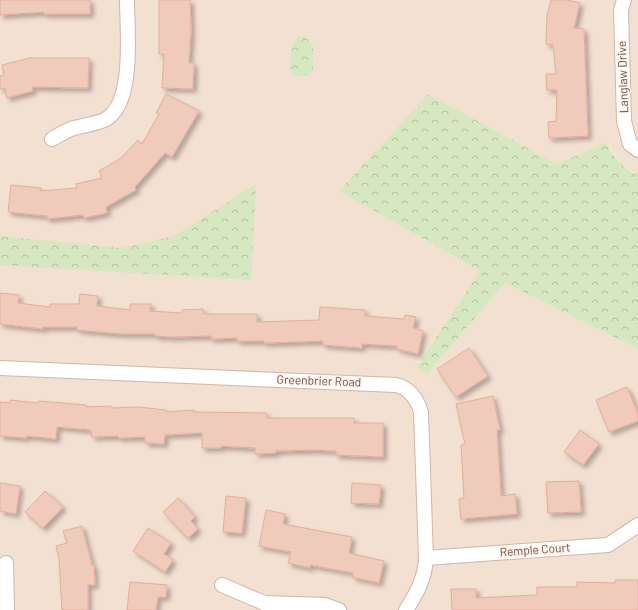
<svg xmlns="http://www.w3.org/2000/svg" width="638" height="610" font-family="Barlow,sans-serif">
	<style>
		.residential { fill: #f2e0d1 }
		.forest { fill: url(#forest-crowns) }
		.building { fill: #f0cabb; stroke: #e2ae9c; filter: url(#shadow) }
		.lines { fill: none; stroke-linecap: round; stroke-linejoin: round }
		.minor-casing { stroke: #ceb7ad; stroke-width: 16 }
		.minor { stroke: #fff; stroke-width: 14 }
		.labels { text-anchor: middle; stroke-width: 3; stroke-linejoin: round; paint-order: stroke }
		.street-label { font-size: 12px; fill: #72534a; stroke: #fef3e9 }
	</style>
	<defs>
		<pattern id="forest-crowns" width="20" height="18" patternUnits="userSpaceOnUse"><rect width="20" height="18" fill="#d6e8c2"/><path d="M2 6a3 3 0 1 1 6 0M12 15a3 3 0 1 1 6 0" fill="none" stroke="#b2bfa0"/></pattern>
		<filter id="shadow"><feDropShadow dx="3.5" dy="3.5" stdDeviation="2" flood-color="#0004"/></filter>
	</defs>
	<rect width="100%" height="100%" fill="#fbefe3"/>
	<polygon class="residential" points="0,0 638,0 638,175 622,165 606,142 557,164 428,94 340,191 480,271 416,366 427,374 505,283 638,349 638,610 0,610"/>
	<g class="forest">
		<polygon points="304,36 313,46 313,71 308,75 295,76 289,69 292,45 298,37"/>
		<path d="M428,94L557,164L606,142C613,156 623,169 638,175V349L505,283L427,374L416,367L480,271L339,191Z"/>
		<polygon points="256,184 251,280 0,265 0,236 120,248 174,236"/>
	</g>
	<g class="building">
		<polygon points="0,0 90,0 90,14 44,14 44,12 0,15"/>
		<polygon points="159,0 190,0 191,31 189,63 194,63 193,89 162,88 164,54 159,54"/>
		<polygon points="551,0 567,0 580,3 574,28 584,29 588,136 549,138 548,122 556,121 557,90 547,90 546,74 556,74 553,45 546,44 547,15"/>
		<polygon points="30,58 89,58 88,88 32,87 33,91 7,98 5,88 0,89 0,76 4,75 2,65"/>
		<polygon points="166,94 199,111 172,157 165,153 135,187 136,190 106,207 107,213 84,218 83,215 47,219 47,216 8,212 11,185 41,188 40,191 77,188 76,184 102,178 99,171 121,158 138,140 142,144 159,114 156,113"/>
		<polygon points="0,293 19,295 18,303 50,307 50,304 79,304 80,294 98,296 97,306 130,310 130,304 151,304 150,311 182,313 182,310 203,309 204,314 257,314 257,322 319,320 320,307 365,310 365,316 404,319 405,315 416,317 413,328 423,331 418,354 397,349 397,346 362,344 362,348 323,345 323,341 264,343 264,341 237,341 237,338 211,339 211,336 173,337 155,336 155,334 122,334 77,330 77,327 43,327 43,329 0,324"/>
		<polygon points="469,348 488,376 456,397 437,369"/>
		<polygon points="627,387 638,414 638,421 609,432 596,400"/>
		<polygon points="493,396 500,430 497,430 501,496 515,494 517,514 461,519 459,499 464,498 461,445 465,444 456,404"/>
		<polygon points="10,400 38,403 39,401 86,405 86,407 111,406 111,408 138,407 166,410 166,412 194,410 194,412 266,413 267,418 354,418 354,423 383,423 383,457 336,455 336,451 312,450 276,451 276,453 255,454 255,448 221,446 221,448 202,448 202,433 165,435 164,444 145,443 145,437 119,438 118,436 92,437 91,430 57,427 56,439 27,436 27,438 0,436 0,402 10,403"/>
		<polygon points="580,430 599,444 583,465 564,452"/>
		<polygon points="579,481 581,512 548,513 546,482"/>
		<polygon points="0,483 20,486 16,514 0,511"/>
		<polygon points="352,483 381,485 379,504 351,503"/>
		<polygon points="45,491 63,507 43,528 25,512"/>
		<polygon points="226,496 246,498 242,533 223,532"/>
		<polygon points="178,498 195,517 191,521 198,529 188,538 163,512"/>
		<polygon points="266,510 285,514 283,524 352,537 349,553 384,561 379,583 352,577 353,573 310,565 310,568 288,563 291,552 259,546"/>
		<polygon points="82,526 92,565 94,565 95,585 88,585 88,610 62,610 59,559 56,546 67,543 63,531"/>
		<polygon points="148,528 171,543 164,554 173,560 165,572 133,551"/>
		<polygon points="615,580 638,580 638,610 452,610 451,589 476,589 476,598 537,595 537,587 577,587 577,582 615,583"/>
		<polygon points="130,582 167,585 166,597 158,597 156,610 127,610"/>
	</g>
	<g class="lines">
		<g class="minor-casing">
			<g id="minor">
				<polyline points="624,0 621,10 624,121 630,144 638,150"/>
				<path d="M52,139C59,135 67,130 74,128C85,125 97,124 106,119C135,103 127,29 127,0"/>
				<path d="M0,368L396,385C409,388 417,399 421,412L426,558C425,578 417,593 406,610"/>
				<polyline points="426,558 608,545 638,525"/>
				<polyline points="6,563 7,610"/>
				<polyline points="222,585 264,603 325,605 339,610"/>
			</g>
		</g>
		<use href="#minor" class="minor"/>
	</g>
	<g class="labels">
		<g class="street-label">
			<text transform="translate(623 77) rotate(-92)" y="4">Langlaw Drive</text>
			<text transform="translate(319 381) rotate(2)" y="4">Greenbrier Road</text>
			<text transform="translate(535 550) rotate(-4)" y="4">Remple Court</text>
		</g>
	</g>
</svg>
